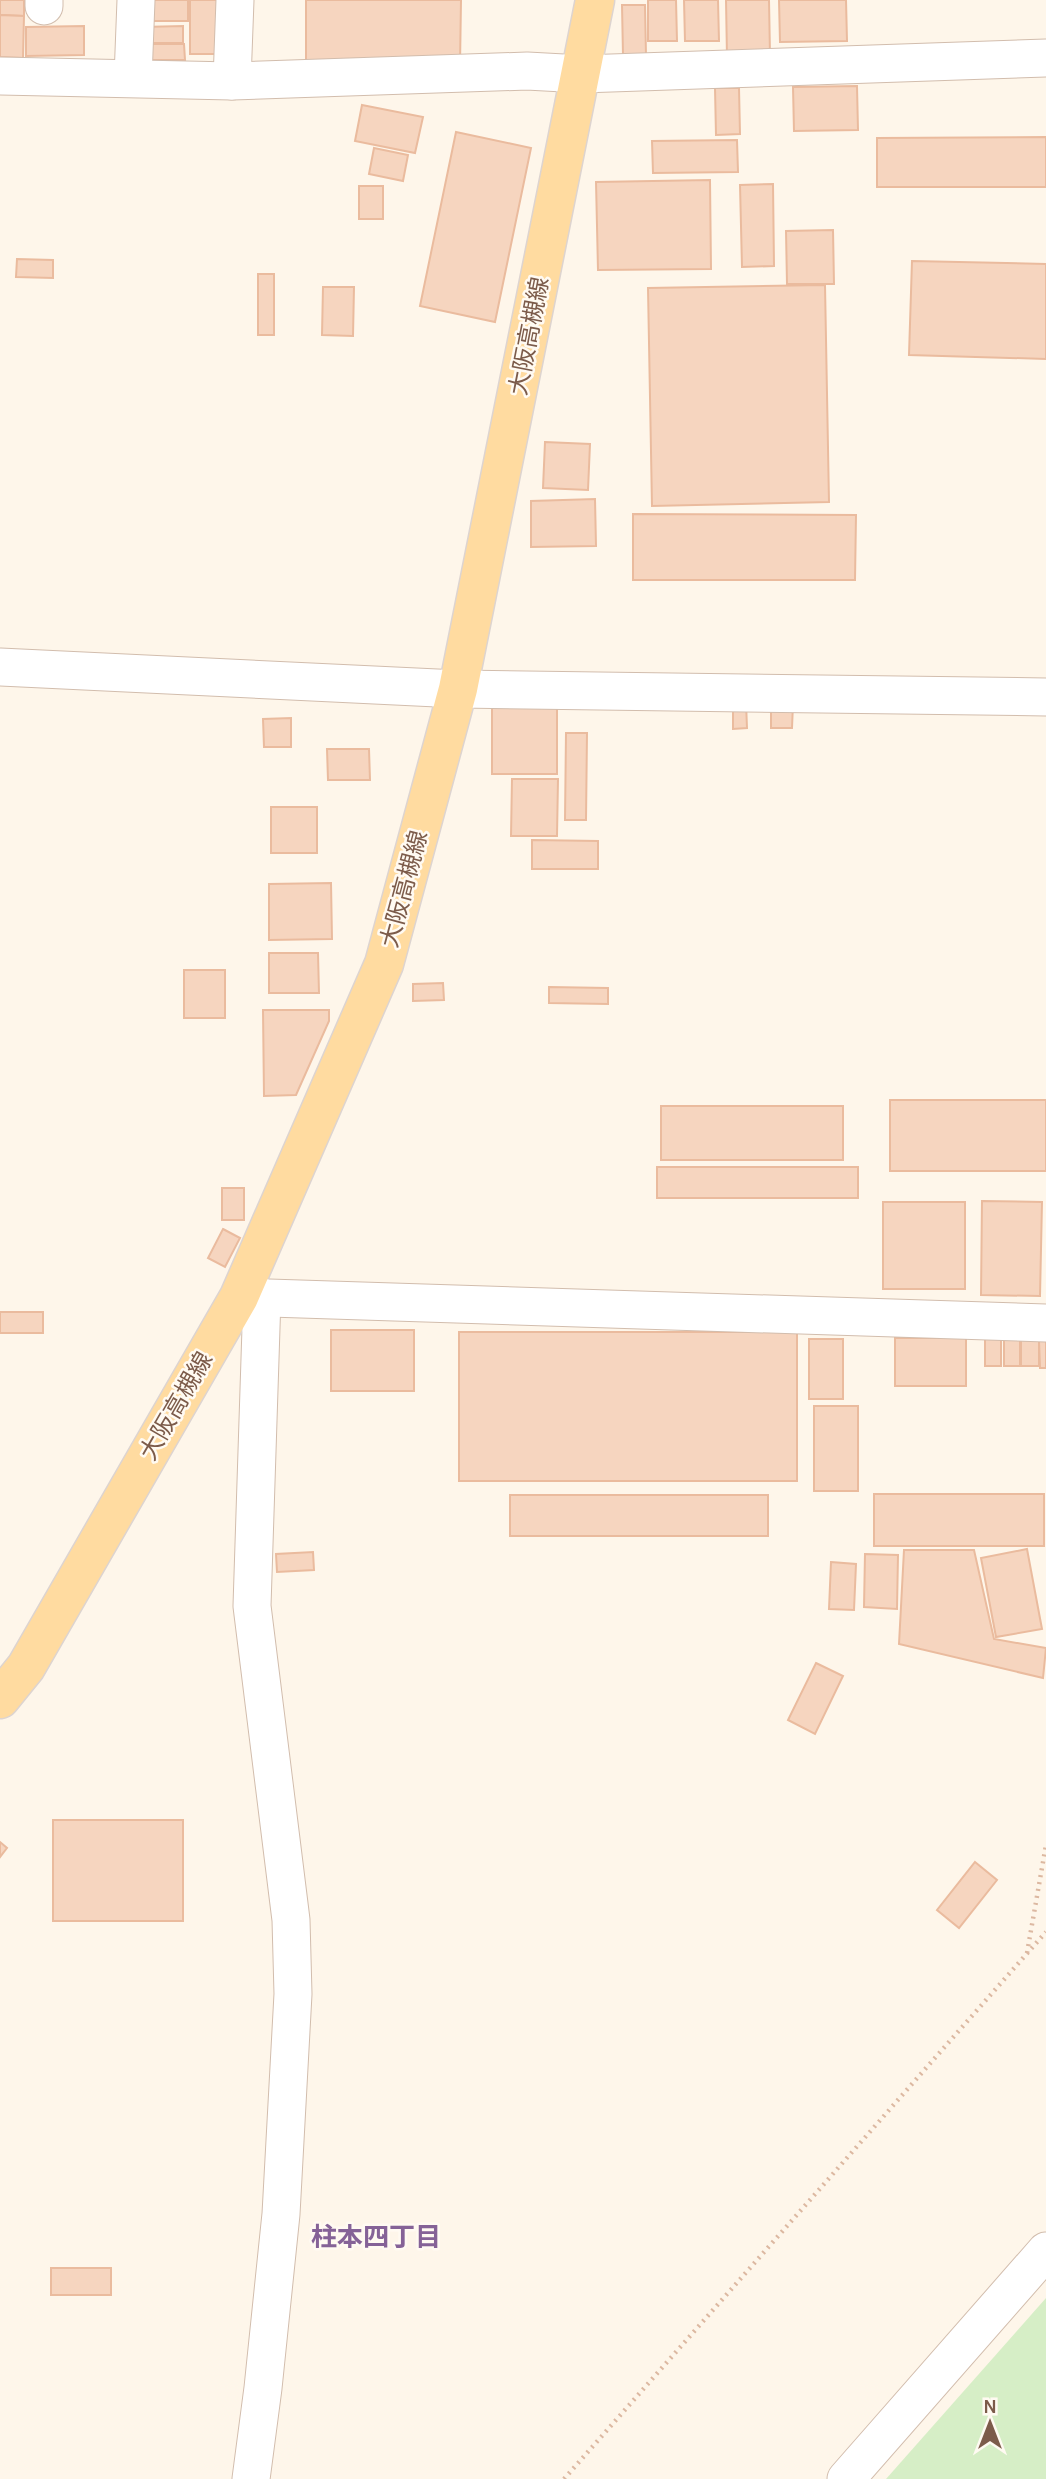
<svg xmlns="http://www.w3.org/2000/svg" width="1046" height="2479" font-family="Karla,'Noto Sans JP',sans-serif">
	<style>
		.green { fill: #d6eec6 }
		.building { fill: #f6d5bf; stroke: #eabb9e; stroke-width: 2 }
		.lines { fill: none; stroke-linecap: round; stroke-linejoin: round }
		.minor-casing { stroke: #d2bdad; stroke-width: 39 }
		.major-casing { stroke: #ddd4d0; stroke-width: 41 }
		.path { stroke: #dcb8a1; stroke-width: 4.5; stroke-dasharray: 2 5; stroke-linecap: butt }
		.minor { stroke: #fff; stroke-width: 37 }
		.major { stroke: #ffdba0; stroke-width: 38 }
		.labels { text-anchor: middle; stroke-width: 5; stroke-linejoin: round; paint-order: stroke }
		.street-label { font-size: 24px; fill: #7c5b4a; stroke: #fffaf2 }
		.neighbourhood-label { font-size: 26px; font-weight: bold; fill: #856297; stroke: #fffaf2 }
	</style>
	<rect width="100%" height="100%" fill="#fef6ea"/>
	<polygon class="green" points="1046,2298 1046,2479 886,2479"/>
	<g class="building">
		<polygon points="0,0 24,0 24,16 0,15"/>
		<rect x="150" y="0" width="38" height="21"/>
		<polygon points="190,0 224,0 225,54 190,54"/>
		<polygon points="306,0 461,0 460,65 306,63"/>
		<polygon points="648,0 676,0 677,41 648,41"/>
		<polygon points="684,0 718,0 719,41 685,41"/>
		<polygon points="726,0 769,0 770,55 727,57"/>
		<polygon points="779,0 846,0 847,41 780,42"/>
		<polygon points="622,5 645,5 646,55 623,55"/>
		<polygon points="0,15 24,16 23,58 0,57"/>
		<polygon points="84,26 84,55 26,56 26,27"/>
		<polygon points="183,26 183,43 142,43 142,27"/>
		<polygon points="143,44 184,44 185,60 143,60"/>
		<polygon points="857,86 858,130 794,131 793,87"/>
		<polygon points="715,88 739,88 740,134 716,135"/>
		<polygon points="362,105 423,117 415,153 355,141"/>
		<polygon points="456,132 531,148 495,322 420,306"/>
		<polygon points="1046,137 1046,187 877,187 877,138"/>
		<polygon points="737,140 738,172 653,173 652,141"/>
		<polygon points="374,148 408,155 403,181 369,174"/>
		<polygon points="710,180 711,269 598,270 596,182"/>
		<polygon points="773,184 774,266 742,267 740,185"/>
		<rect x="359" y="186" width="24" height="33"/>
		<polygon points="833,230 834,284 787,284 786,231"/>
		<polygon points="17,259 53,260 53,278 16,277"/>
		<polygon points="912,261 1046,264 1046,359 909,355"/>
		<rect x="258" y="274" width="16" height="61"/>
		<polygon points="825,285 829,502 652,506 648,288"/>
		<polygon points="323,287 354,287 353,336 322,335"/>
		<polygon points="545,442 590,444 588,490 543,488"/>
		<polygon points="595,499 596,546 531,547 531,501"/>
		<polygon points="633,514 856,515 855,580 633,580"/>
		<polygon points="733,702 746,702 747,728 733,729"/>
		<polygon points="771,703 793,704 792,728 771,728"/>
		<rect x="492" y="706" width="65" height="68"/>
		<polygon points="291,718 291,747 264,747 263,719"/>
		<polygon points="566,733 587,733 586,820 565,820"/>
		<polygon points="327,749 369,749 370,780 328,780"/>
		<polygon points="512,779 558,779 557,836 511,836"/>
		<rect x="271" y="807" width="46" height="46"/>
		<polygon points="532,840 598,841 598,869 532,869"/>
		<polygon points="331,883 332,939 269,940 269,884"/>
		<polygon points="269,953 318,953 319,993 269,993"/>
		<rect x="184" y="970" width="41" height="48"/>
		<polygon points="443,983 444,1000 413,1001 413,984"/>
		<polygon points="549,987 608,988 608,1004 549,1003"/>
		<polygon points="263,1010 329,1010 329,1021 296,1095 264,1096"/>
		<rect x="890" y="1100" width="156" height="71"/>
		<rect x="661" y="1106" width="182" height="54"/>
		<rect x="657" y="1167" width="201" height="31"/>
		<rect x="222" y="1188" width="22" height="32"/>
		<polygon points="982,1201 1042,1202 1040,1296 981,1295"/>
		<rect x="883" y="1202" width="82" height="87"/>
		<polygon points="223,1229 240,1238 225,1267 208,1258"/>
		<rect x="0" y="1312" width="43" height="21"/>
		<rect x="331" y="1330" width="83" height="61"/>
		<rect x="459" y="1332" width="338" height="149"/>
		<rect x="985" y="1336" width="16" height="30"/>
		<rect x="1004" y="1336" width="16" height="30"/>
		<rect x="1021" y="1336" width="18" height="30"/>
		<rect x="895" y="1338" width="71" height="48"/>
		<rect x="809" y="1339" width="34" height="60"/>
		<polygon points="1039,1341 1046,1341 1046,1368 1040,1368"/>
		<rect x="814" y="1406" width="44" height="85"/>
		<rect x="874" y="1494" width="170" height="52"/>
		<rect x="510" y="1495" width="258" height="41"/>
		<polygon points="1027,1549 1042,1629 996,1637 981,1558"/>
		<polygon points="904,1550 974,1550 994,1639 1046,1648 1043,1678 899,1644"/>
		<polygon points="313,1552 314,1570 277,1572 276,1554"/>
		<polygon points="865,1554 898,1555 897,1609 864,1607"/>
		<polygon points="831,1562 856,1564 854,1610 829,1609"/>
		<polygon points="816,1663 843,1676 815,1734 788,1720"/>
		<rect x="53" y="1820" width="130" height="101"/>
		<polygon points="0,1842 7,1848 0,1857"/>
		<polygon points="975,1862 997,1880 959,1928 937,1910"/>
		<rect x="51" y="2268" width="60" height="27"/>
	</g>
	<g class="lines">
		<g class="minor-casing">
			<g id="minor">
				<polyline points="44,6 44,0"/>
				<polyline points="0,76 232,81 527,71 582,74 1046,58"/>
				<polyline points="133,78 136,0"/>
				<polyline points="232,81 235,0"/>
				<polyline points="0,667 458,689 1046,697"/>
				<polyline points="239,1297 1046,1323"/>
				<polyline points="251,2479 263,2388 281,2214 293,1994 291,1920 252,1606 262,1297"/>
				<polyline points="846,2479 1046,2251"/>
			</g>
		</g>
		<g class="major-casing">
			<polyline id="major" points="0,1699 26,1667 239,1297 384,964 458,689 595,0"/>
		</g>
		<g class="path">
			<polyline points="1027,1953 1046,1845"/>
			<polyline points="564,2479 1046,1932"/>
		</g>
		<use href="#minor" class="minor"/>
		<use href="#major" class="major"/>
	</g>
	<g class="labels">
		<g class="street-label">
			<text transform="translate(529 336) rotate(-79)" y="8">大阪高槻線</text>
			<text transform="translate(404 889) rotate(-75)" y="8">大阪高槻線</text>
			<text transform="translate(176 1406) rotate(-60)" y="8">大阪高槻線</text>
		</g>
		<g class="neighbourhood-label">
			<text x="376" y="2246">柱本四丁目</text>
		</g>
	</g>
	<g transform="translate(990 2423)" stroke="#fffaf2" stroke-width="5" paint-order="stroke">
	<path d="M0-5L12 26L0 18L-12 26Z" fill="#7c5b4a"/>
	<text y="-10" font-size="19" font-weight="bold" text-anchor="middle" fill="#7c5b4a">N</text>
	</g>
</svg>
